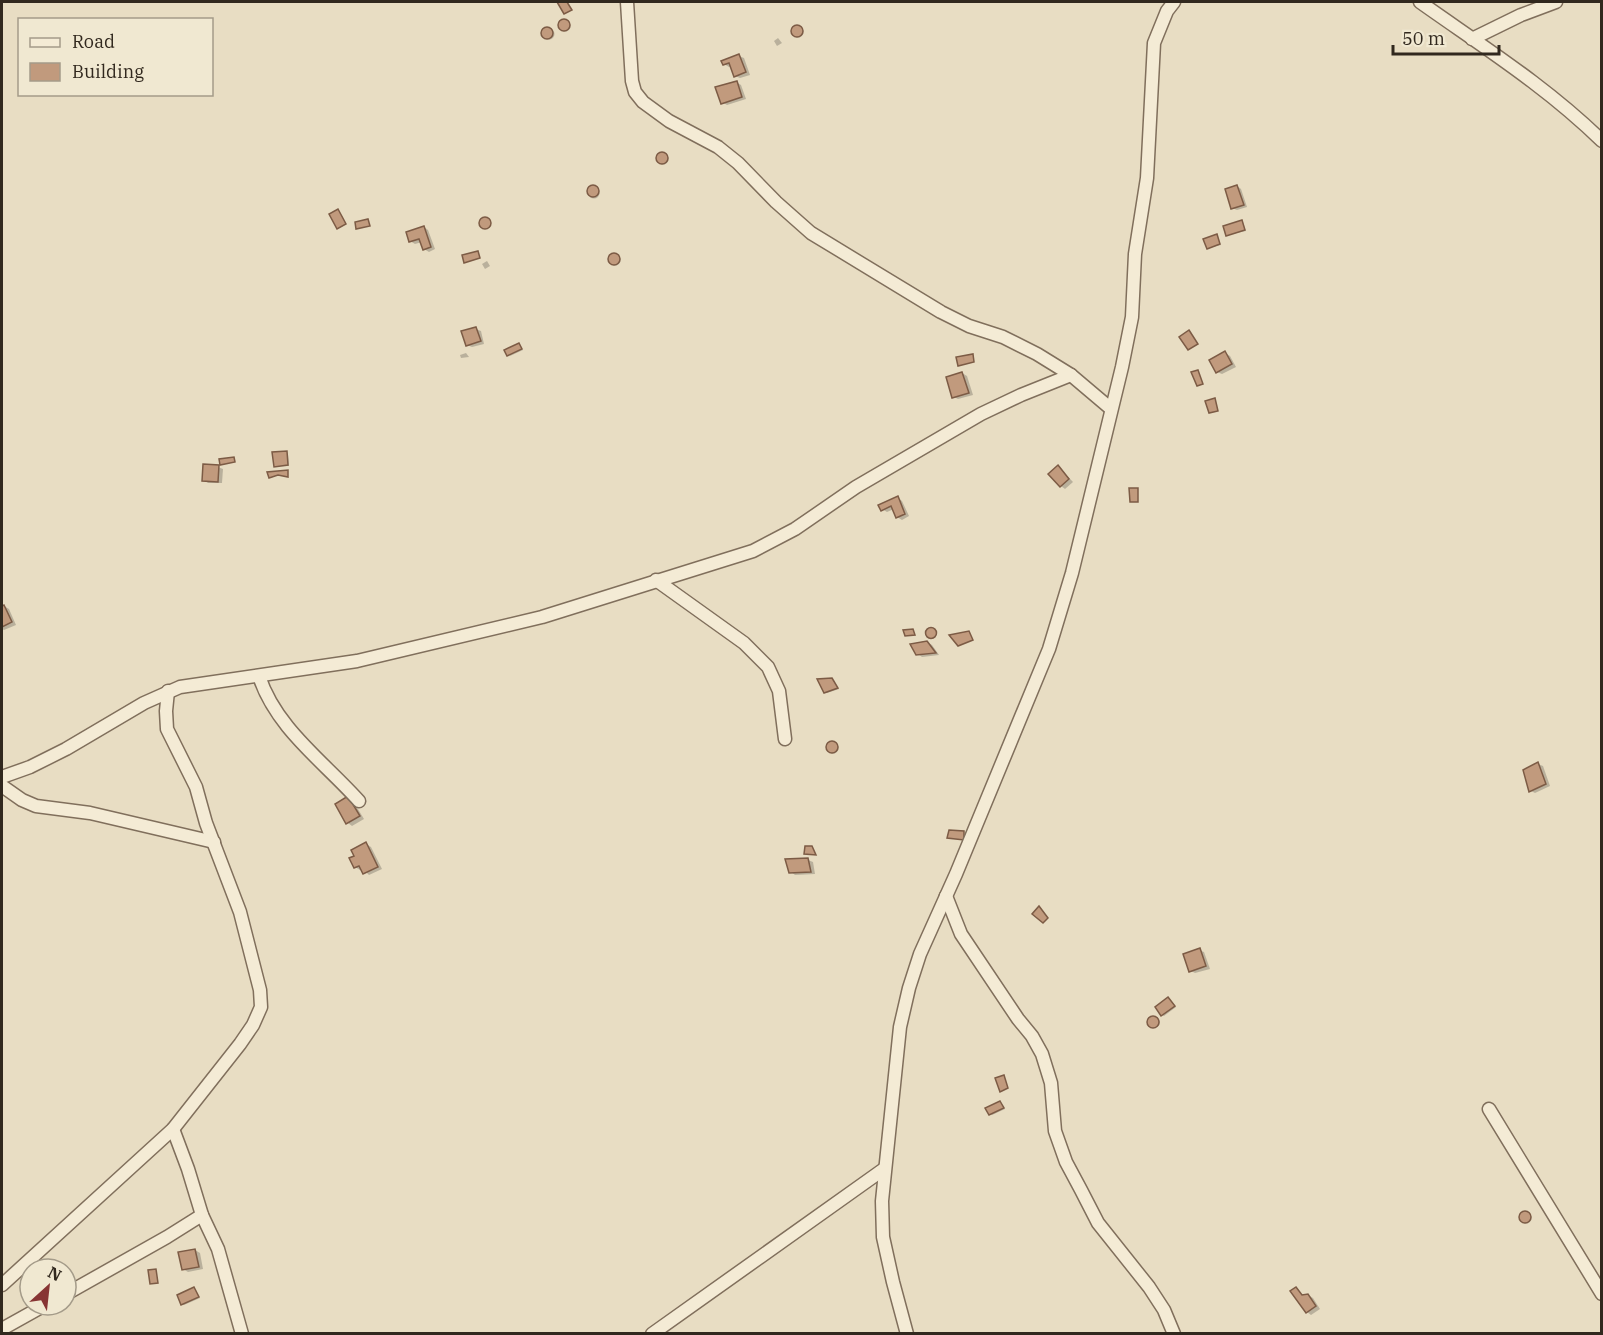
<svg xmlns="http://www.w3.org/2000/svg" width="1603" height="1335" font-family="'IBM Plex Serif',serif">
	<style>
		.shadow { fill: #0003 }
		.building { fill: #c19a7d; stroke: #7c5b45; stroke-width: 1.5 }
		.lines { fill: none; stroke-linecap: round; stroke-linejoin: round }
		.minor-casing { stroke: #806f5c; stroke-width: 15 }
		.minor { stroke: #f4ebd5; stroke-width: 12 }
	</style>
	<rect width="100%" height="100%" fill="#e8ddc3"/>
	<g class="shadow">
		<circle cx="565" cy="26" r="5.5"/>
		<circle cx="798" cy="32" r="5.5"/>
		<circle cx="549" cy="34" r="5.5"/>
		<polygon points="778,38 782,43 777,46 774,41"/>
		<polygon points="739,56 744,58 750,75 740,78 735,76 731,66 729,67 724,64"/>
		<polygon points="736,82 741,85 746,99 727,105 722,102"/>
		<circle cx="663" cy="159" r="5.5"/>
		<polygon points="1237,186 1241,189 1247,207 1237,210 1232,208"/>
		<circle cx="594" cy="193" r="5.5"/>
		<circle cx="486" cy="224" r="5"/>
		<polygon points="1242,221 1246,231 1227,235"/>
		<polygon points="424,227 428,230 435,249 429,252 424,249 422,242 415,244 410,241"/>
		<polygon points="1217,236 1221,245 1208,248"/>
		<circle cx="615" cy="260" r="5.5"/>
		<polygon points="487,261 490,266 485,269 482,264"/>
		<polygon points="476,329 481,331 484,344 472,347 467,345"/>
		<polygon points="519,345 523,350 510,356 508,355"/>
		<polygon points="466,353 469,357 461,358 460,355"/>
		<polygon points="1225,353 1230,356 1236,367 1222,374 1217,372"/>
		<polygon points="962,373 967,376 973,395 958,399 954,397"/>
		<polygon points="286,453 288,454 289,466 275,466"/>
		<polygon points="1058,466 1073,482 1065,489 1061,486"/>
		<polygon points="218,467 223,469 222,483 208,483 204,480"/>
		<polygon points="898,498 902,501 909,516 902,520 897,517 894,509 887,512 882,509"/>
		<polygon points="4,606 9,609 16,625 4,630 2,629 2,607"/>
		<circle cx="932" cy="634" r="4.5"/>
		<polygon points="927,642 932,645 939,655 922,657 918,654"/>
		<polygon points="832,680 839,689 827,693 825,692"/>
		<circle cx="833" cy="748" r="5.5"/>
		<polygon points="1538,764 1543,766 1550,786 1535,793 1531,791"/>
		<polygon points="353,801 364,819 352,826 348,823 337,805"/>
		<polygon points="366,844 371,847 382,869 369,875 362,868 360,870 355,867"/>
		<polygon points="808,860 813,862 815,874 795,875 791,872"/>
		<polygon points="1199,950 1204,952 1210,969 1195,973 1191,971"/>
		<polygon points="1170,1000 1176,1007 1164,1016 1162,1015"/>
		<circle cx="1155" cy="1022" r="5"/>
		<polygon points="1000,1102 1005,1109 992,1115 991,1114 987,1109"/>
		<circle cx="1526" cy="1218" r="5.5"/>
		<polygon points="195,1250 200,1253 203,1269 188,1272 183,1269"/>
		<polygon points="194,1288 200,1298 184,1305 182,1304"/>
		<polygon points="1296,1289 1304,1296 1308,1295 1313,1298 1320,1309 1311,1315 1307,1312"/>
	</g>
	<g class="building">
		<polygon points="557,2 567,2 572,10 564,14"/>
		<circle cx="564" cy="25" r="6"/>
		<circle cx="797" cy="31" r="6"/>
		<circle cx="547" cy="33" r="6"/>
		<polygon points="739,54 746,72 734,77 729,63 723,65 721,61"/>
		<polygon points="737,81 742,97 721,104 715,87"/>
		<circle cx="662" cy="158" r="6"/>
		<circle cx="593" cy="191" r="6"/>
		<polygon points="1237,185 1244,205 1231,209 1225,189"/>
		<polygon points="338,209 346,224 337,229 329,214"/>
		<circle cx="485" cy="223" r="6"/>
		<polygon points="368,219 370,226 356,229 355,222"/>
		<polygon points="1242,220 1245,230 1226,236 1223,226"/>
		<polygon points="424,226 431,247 423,250 419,239 409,242 406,232"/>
		<polygon points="1217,234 1220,244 1207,249 1203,239"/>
		<polygon points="478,251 480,258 464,263 462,255"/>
		<circle cx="614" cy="259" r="6"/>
		<polygon points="476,327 481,341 466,346 461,331"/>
		<polygon points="1189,330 1198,344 1188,350 1179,337"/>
		<polygon points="519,343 522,349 507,356 504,350"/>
		<polygon points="1225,351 1232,364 1216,373 1209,360"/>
		<polygon points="973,354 974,362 958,366 956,357"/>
		<polygon points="1198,370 1203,384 1197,386 1191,372"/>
		<polygon points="962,372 969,393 952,398 946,377"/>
		<polygon points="1215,398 1218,411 1209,413 1205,401"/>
		<polygon points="287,451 288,465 274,467 272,452"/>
		<polygon points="234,457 235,462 220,465 219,459"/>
		<polygon points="203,464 219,465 218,482 202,481"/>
		<polygon points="1058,465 1069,479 1060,487 1048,474"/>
		<polygon points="288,470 288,477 278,475 269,478 267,472"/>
		<polygon points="1129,488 1138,488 1138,502 1130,502"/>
		<polygon points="898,496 905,514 896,518 891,506 881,511 878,505"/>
		<polygon points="4,605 12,622 2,627 2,606"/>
		<circle cx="931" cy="633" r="5.5"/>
		<polygon points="913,629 915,635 905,636 903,630"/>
		<polygon points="969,631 973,640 958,646 949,635"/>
		<polygon points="927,641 936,653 916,655 910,644"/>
		<polygon points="832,678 838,688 824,693 817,679"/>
		<circle cx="832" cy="747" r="6"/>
		<polygon points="1538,762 1546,784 1529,792 1523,770"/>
		<polygon points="348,796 360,816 346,824 335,804"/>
		<polygon points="949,830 964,831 964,840 947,838"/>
		<polygon points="366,842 378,867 363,874 359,866 354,868 349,858 354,856 351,850"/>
		<polygon points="805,846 812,846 816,855 804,854"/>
		<polygon points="808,858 811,872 789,873 785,859"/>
		<polygon points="1039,906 1048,918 1043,923 1032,914"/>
		<polygon points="1200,948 1206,966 1189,972 1183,954"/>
		<polygon points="1168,997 1175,1006 1161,1016 1155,1007"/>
		<circle cx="1153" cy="1022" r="6"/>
		<polygon points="1004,1075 1008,1088 1000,1092 995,1078"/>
		<polygon points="1000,1101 1004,1108 989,1115 985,1108"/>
		<circle cx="1525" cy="1217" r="6"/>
		<polygon points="195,1249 199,1267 182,1270 178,1252"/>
		<polygon points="156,1269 158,1283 150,1284 148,1270"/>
		<polygon points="194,1287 199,1297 181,1305 177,1295"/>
		<polygon points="1296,1287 1302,1295 1308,1294 1316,1306 1306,1313 1290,1291"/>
	</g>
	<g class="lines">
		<g class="minor-casing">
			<g id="minor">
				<polyline points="627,2 632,81 635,92 643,102 669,121 718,147 738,163 776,202 811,233 941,312 969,326 1003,337 1037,354 1071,375 1110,408"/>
				<path d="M1420,2C1482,46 1547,87 1602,141"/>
				<polyline points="1472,39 1521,15 1556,2"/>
				<polyline points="656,580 744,643 768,667 779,691 785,739"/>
				<path d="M259,676C276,728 323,761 359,801"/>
				<polyline points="2,777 30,767 66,749 144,703 180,687 357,661 542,617 753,551 795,529 856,487 981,414 1021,395 1071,375"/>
				<polyline points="2,786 22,800 36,806 90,813 214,842"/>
				<polyline points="946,896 961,934 1018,1019 1032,1036 1042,1054 1051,1083 1055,1131 1066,1162 1081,1190 1098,1223 1149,1287 1164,1310 1174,1334"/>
				<polyline points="1489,1109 1602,1294"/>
				<polyline points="173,1129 188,1169 202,1215 218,1249 242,1334"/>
				<polyline points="2,1285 173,1129 240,1044 253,1025 261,1007 260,990 240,912 206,823 196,787 167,729 166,711 168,691"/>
				<polyline points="66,1294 167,1237 202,1215"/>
				<polyline points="2,1329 45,1305"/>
				<polyline points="652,1334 884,1169"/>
				<polyline points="907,1334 893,1282 883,1237 882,1201 900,1027 909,988 920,954 956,874 1049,649 1072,573 1122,367 1132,317 1135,254 1147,178 1154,43 1167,11 1174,2"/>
			</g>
		</g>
		<use href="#minor" class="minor"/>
	</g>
	<rect width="1603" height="1335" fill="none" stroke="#31281e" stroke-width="6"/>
	<rect x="18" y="18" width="195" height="78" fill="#f0e8d1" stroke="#a49b89" stroke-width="1.5"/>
	<rect x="30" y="38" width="30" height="9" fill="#f4ebd5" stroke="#a49b89" stroke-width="1.5"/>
	<text x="72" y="48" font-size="18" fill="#31281e">Road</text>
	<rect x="30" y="63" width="30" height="18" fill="#c19a7d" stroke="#a49b89" stroke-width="1.5"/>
	<text x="72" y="78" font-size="18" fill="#31281e">Building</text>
	<g transform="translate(48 1287) rotate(27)"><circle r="28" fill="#f0e8d1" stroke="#a49b89" stroke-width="1.5"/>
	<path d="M0-4.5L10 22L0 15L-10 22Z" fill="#873433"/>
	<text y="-9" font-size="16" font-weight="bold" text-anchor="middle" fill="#31281e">N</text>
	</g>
	<path d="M1393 45v9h106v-9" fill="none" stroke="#31281e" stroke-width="3"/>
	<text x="1402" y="45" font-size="18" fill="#31281e" stroke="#f0e8d1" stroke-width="4.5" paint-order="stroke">50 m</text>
</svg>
